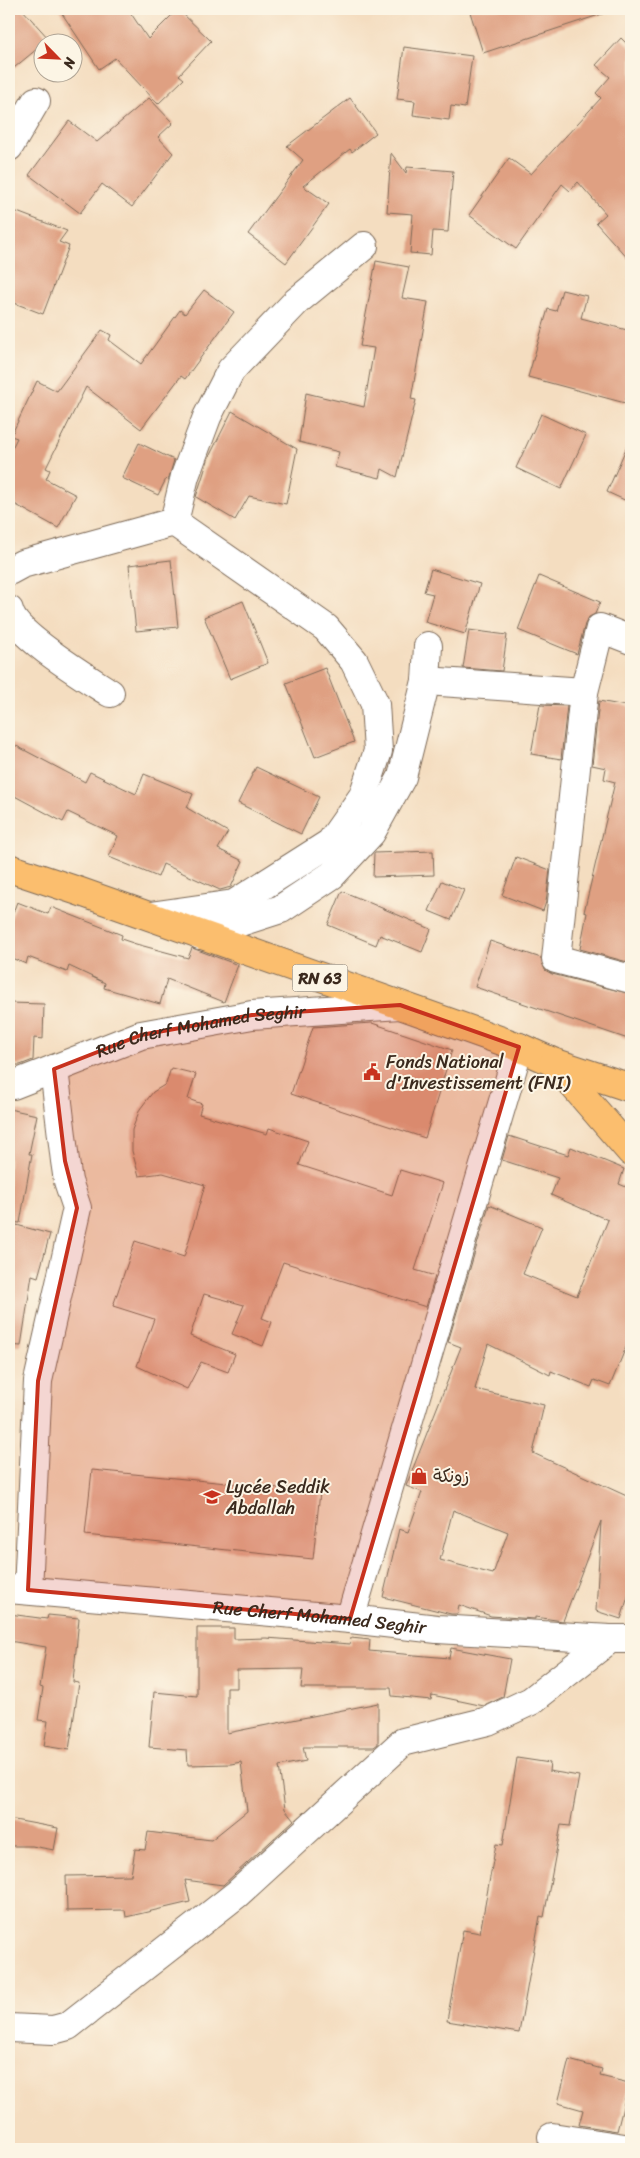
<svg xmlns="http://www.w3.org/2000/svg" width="640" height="2158" font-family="Sriracha,'Playpen Sans Arabic',sans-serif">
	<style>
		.building { fill: #dfa082; fill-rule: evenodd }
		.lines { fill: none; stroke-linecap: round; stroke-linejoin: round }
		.minor-casing { stroke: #7c6957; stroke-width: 30 }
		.major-casing { stroke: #7c6957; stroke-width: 30 }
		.minor { stroke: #fff; stroke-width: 28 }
		.major { stroke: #fbbe6e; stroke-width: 28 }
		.marked { fill: #c8321e; fill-opacity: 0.2; stroke: #c8321e; stroke-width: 4; stroke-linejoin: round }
		.labels { text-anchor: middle; stroke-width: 4; stroke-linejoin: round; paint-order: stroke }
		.shield { fill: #fcf5e5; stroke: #75675a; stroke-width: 1 }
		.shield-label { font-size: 16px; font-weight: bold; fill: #3b2a1e }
		.street-label { font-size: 18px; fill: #3b2a1e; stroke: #fcf5e5 }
		.poi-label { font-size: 18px; fill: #3b2a1e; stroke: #fcf5e5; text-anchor: start }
	</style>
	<rect width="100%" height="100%" fill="#fcf5e5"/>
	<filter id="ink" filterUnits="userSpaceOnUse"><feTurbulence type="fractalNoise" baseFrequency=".02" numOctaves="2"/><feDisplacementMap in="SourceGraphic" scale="10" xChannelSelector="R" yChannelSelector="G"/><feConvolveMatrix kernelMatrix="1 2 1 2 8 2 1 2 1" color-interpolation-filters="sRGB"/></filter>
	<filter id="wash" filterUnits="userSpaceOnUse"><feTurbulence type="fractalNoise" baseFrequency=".0096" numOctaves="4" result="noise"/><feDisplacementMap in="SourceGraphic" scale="20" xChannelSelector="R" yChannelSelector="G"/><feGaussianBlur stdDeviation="1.12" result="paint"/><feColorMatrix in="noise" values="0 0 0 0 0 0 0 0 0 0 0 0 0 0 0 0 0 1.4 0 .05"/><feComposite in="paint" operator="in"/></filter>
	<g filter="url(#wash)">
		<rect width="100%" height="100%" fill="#f4ddc0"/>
		<g id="blocks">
			<g class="building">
				<polygon points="9,9 22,9 49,39 9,72"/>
				<polygon points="59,9 128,9 148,39 178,9 211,41 179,75 184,79 158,104 115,58 99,69"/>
				<polygon points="469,9 604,9 605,13 483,53"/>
				<polygon points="621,38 631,48 631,262 596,223 606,214 578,182 570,191 562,184 516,249 469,215 509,158 531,174 601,98 596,93 610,77 596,65"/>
				<polygon points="404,47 472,56 465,108 451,106 449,120 413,115 415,101 397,99"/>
				<polygon points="149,98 173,123 158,137 173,153 132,207 102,184 80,213 29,175 69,121 97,142"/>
				<polygon points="350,98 376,133 352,152 350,149 303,186 329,204 286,263 248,234 303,160 287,146"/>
				<polygon points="391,153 406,173 407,167 453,171 448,232 433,231 431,255 410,253 413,214 387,212"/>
				<polygon points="9,209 67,231 59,242 69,246 43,314 9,301"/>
				<polygon points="376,261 409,267 402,298 428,302 411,399 416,400 397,477 382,469 380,478 335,467 339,452 299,442 306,393 364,407 374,348 360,346"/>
				<polygon points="204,290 234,312 185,379 181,376 141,429 86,387 46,468 50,470 46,479 76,495 58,528 9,501 9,454 17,438 11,436 37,381 57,391 102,330 111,335 109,340 141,364 180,310 185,314"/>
				<polygon points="562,290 587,296 581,318 631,331 631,379 625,403 528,377 548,309 556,311"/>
				<polygon points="232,411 297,449 286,504 249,496 235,520 196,497 209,457"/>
				<polygon points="541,414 586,435 561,489 516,468"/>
				<polygon points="631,437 631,503 607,492"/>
				<polygon points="139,443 174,460 168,481 166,479 158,495 122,478"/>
				<polygon points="171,560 178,627 136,631 129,565"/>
				<polygon points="431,569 480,584 465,634 425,622 433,594 424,592"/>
				<polygon points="539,576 600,602 595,614 589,617 585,624 577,654 518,630"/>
				<polygon points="243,601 268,663 230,679 204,617"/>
				<polygon points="469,630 507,635 502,671 463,668"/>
				<polygon points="325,668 354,742 315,757 286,683"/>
				<polygon points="599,701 631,707 631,963 580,949 587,913 584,912 615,782 604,779 606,768 592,765"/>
				<polygon points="540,705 567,706 561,759 531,754"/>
				<polygon points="9,742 85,782 90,772 136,794 144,774 193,794 187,808 228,832 218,849 243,861 231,887 220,890 163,864 158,877 109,857 118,836 68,812 63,822 9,793"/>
				<polygon points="256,767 319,797 301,834 238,803"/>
				<polygon points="433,851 434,875 373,877 374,853"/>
				<polygon points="516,857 550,870 546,902 543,911 502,895"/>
				<polygon points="442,881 464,890 451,920 429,911"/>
				<polygon points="342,891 431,929 422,952 380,935 376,945 328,925"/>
				<polygon points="17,902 48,914 51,907 122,935 121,939 136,944 188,958 192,948 238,965 224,1002 167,979 160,1004 104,988 105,983 69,966 67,972 28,957 26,964 9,957 9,923"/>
				<polygon points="490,941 541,958 545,970 552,974 631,994 631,1040 475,987"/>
				<polygon points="9,1003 44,1004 43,1039 34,1038 33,1060 20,1065 9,1065"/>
				<polygon points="372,1023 452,1050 425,1138 291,1094 313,1027"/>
				<polygon points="171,1068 196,1074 188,1099 202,1104 199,1114 267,1134 269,1128 308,1141 299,1165 392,1195 400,1170 443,1183 415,1270 435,1276 426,1307 283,1262 262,1318 272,1322 263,1346 232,1334 244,1305 204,1294 190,1336 235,1354 228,1372 201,1362 187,1389 137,1366 154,1319 113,1306 135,1241 184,1257 205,1185 163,1173 139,1176 132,1151 132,1130 140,1109 153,1092 166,1084"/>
				<polygon points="9,1109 37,1115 29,1154 32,1154 20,1223 9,1222"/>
				<path d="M509,1136L568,1155L571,1147L624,1169L619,1184L631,1189V1335L610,1386L594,1380L591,1387L551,1371L550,1375L488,1344L475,1389L544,1405L533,1453L631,1498V1587L621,1619L596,1611L601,1521L563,1621L535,1617V1619L491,1616L459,1605L457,1614H451L383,1597L399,1529L408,1532L422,1492L406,1486L461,1347L448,1342L489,1205L542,1227L523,1274L577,1296L608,1220L551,1195L558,1178L502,1160ZM453,1510L508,1532L493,1574L440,1560Z"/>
				<polygon points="9,1223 50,1234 38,1277 32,1275 21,1346 9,1345"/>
				<polygon points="92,1470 320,1492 313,1559 85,1535"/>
				<polygon points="9,1614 47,1619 48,1615 79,1618 73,1682 79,1683 69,1750 44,1746 48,1721 38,1720 43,1688 40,1687 46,1647 9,1641"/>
				<polygon points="197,1628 234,1628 234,1639 266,1638 350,1644 351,1638 370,1640 369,1651 449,1658 451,1648 510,1659 503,1697 484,1706 432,1695 431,1700 392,1696 391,1688 301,1688 303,1669 237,1670 237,1688 227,1688 227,1733 378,1703 378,1744 374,1747 303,1747 306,1761 279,1766 285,1809 294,1820 223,1885 185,1880 190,1902 126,1917 125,1910 67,1911 66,1876 131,1875 135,1849 145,1850 148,1832 211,1840 247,1811 241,1762 231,1764 188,1765 187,1750 149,1747 154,1692 197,1696"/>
				<polygon points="517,1758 550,1763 549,1771 579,1776 570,1826 561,1825 544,1917 540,1916 519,2033 447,2021 463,1930 480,1933 496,1844 503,1845"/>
				<polygon points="9,1819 58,1828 54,1850 32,1846 9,1846"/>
				<polygon points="569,2060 602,2069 600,2076 629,2083 617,2131 579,2125 583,2110 558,2103"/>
			</g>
		</g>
	</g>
	<g filter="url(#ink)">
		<use href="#blocks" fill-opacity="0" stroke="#7c6957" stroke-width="1"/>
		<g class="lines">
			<g class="minor-casing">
				<g id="minor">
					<polyline points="9,147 36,101"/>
					<polyline points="174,522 185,476 207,417 231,370 297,301 364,246"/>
					<polyline points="9,571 22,564 174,522 326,628 354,661 375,704 378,751 363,796 330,843 234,904 150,916"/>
					<path d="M9,610C14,634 87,678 110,693"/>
					<polyline points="631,640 600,628 584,692 556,959 631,979"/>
					<polyline points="426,681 584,692"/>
					<polyline points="200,935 281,909 332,875 371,833 402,777 426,681 428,646"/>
					<path id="s1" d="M9,1085H13L141,1035L252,1015L400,1005"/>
					<path id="s2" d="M9,1589L350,1619L437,1629L610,1639H631"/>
					<polyline points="28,1590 38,1381 77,1208 68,1181 65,1161 54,1069"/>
					<polyline points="350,1619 519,1047"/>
					<polyline points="9,2028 53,2030 68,2026 237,1894 403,1742 488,1721 531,1701 610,1639"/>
					<polyline points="552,2137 631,2149"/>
				</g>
			</g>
			<g class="major-casing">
				<g id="major">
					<polyline points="9,868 78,891 519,1047 553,1062 631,1088"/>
					<polyline points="554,1063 631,1152"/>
				</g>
			</g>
			<use href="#minor" class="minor"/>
			<use href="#major" class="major"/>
		</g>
	</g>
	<path class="marked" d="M400,1005L519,1047L350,1619L28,1590L38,1381L77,1208L65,1161L54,1069L141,1035L252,1015Z"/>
	<defs>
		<g id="civic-bare" transform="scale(1.35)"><path d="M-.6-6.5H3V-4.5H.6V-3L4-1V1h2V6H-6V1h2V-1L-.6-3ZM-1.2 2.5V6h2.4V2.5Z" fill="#c8321e" stroke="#fcf5e5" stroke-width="2.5" paint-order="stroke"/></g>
		<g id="shop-bare" transform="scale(1.35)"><path d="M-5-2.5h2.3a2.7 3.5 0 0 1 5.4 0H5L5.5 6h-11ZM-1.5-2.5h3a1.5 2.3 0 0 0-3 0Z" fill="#c8321e" stroke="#fcf5e5" stroke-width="2.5" paint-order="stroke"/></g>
		<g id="school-bare" transform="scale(1.35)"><path d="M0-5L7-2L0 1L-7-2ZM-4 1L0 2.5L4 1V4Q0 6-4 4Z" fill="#c8321e" stroke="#fcf5e5" stroke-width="2.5" paint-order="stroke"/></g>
	</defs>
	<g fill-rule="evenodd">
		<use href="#civic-bare" x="372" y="1072"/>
		<use href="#shop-bare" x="419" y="1476"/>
		<use href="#school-bare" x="212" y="1497"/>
	</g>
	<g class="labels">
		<rect class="shield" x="292.5" y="964.5" width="55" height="27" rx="4"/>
		<g class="shield-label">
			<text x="320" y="984">RN 63</text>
		</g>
		<g class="street-label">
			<text dy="6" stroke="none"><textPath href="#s1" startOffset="201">Rue Cherf Mohamed Seghir</textPath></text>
			<text dy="6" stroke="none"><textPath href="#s2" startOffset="312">Rue Cherf Mohamed Seghir</textPath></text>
		</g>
		<g class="poi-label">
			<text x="386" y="1068">Fonds National<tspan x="386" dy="21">d'Investissement (FNI)</tspan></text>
			<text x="433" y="1482">زونكة</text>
			<text x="226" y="1493">Lycée Seddik<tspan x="226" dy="21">Abdallah</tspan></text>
		</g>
	</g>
	<rect width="640" height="2158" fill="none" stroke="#fcf5e5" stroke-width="30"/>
	<g transform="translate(58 58) rotate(114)"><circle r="24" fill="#fcf5e5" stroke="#afa495"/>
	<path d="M0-4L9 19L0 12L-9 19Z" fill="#c8321e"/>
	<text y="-8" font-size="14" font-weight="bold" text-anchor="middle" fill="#3b2a1e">N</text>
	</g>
</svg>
